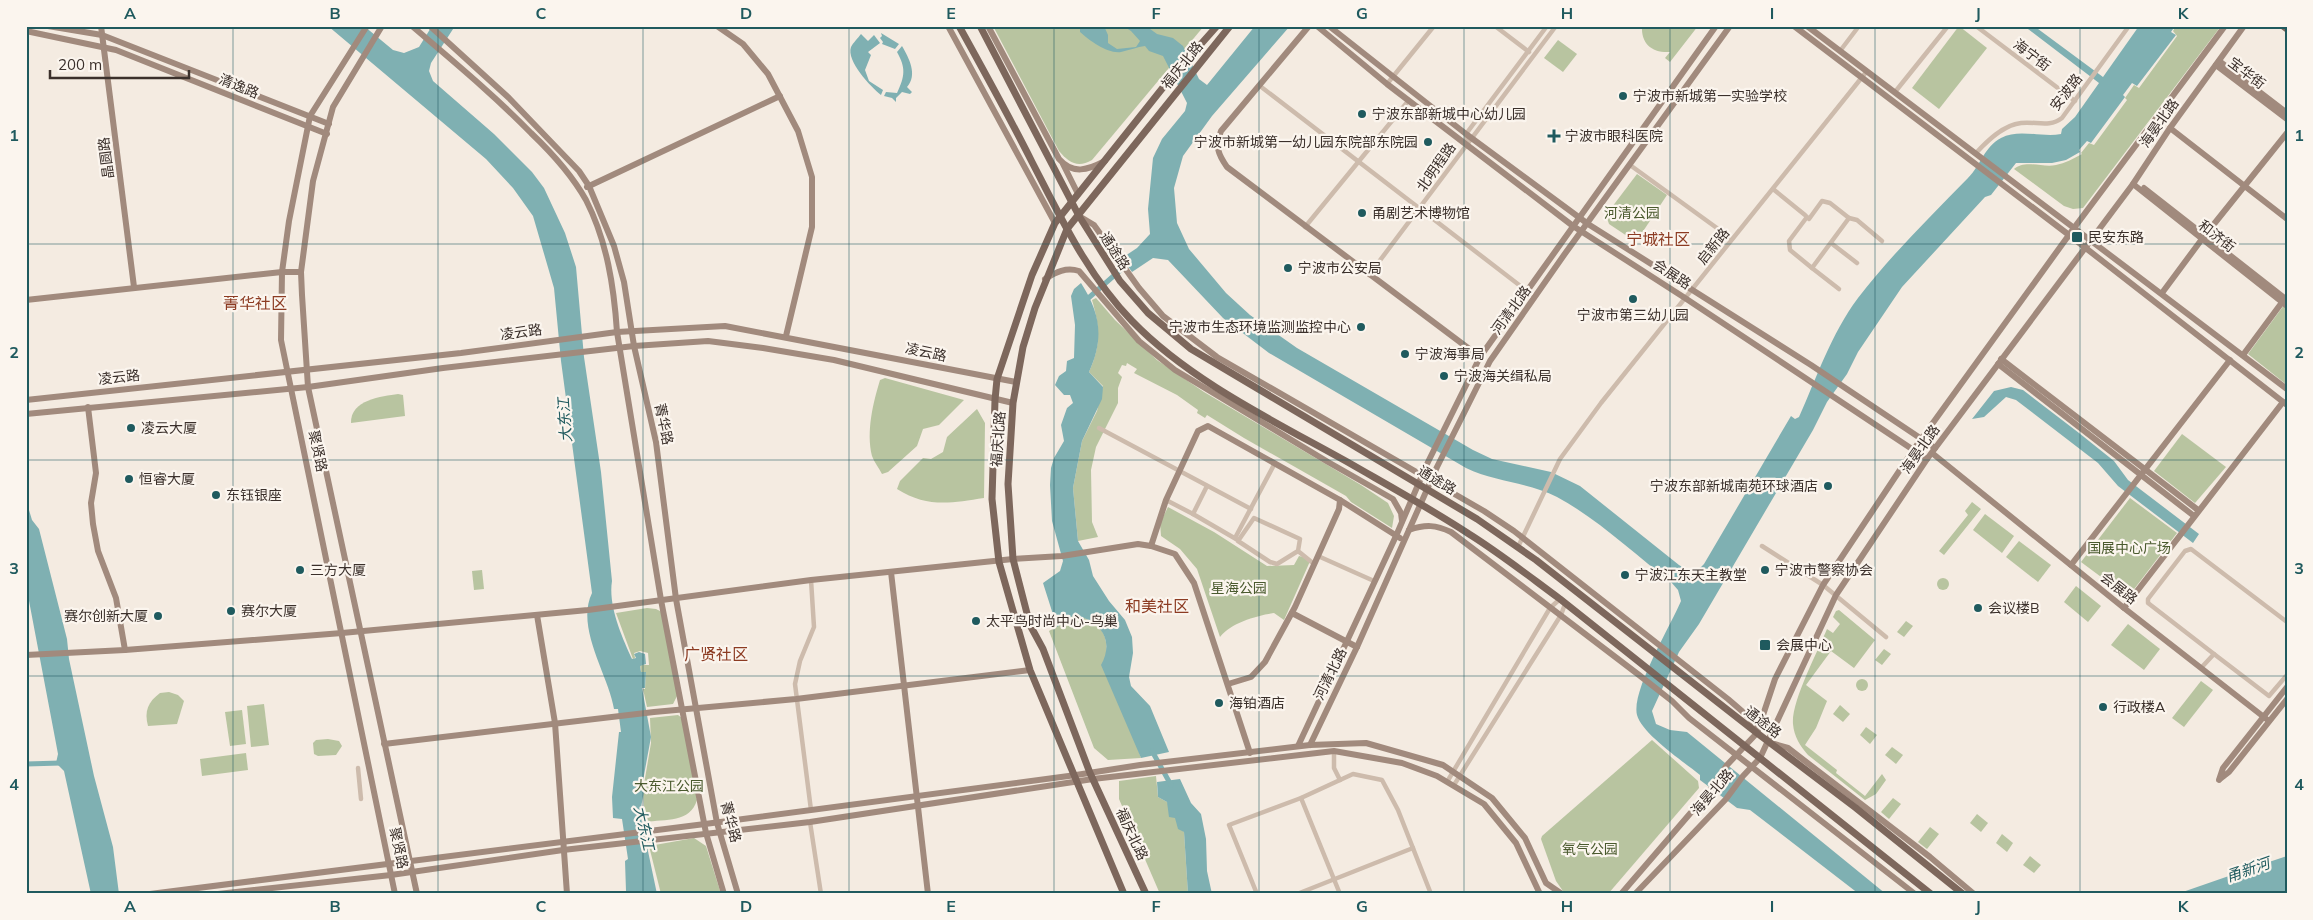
<svg xmlns="http://www.w3.org/2000/svg" width="2313" height="920" font-family="Mulish,'Noto Sans SC',sans-serif">
	<style>
		.green { fill: #b8c4a0 }
		.water { fill: #7fb0b2 }
		.lines { fill: none; stroke-linecap: round; stroke-linejoin: round }
		.canal { stroke: #7fb0b2; stroke-width: 5 }
		.street { stroke: #cdbbac; stroke-width: 4.5 }
		.secondary { stroke: #a18a7d; stroke-width: 6 }
		.primary { stroke: #7d675c; stroke-width: 7 }
		.grid { fill: none; stroke: #1f5a5e; stroke-width: 1; stroke-opacity: 0.55 }
		.poi-dot { fill: #1f5a5e; stroke: #fbf5ee; stroke-width: 2 }
		.labels { text-anchor: middle; stroke-width: 4.5; stroke-linejoin: round; paint-order: stroke }
		.street-label { font-size: 14px; fill: #3b302b; stroke: #fbf5ee }
		.poi-label { font-size: 14px; fill: #3b302b; stroke: #fbf5ee; text-anchor: start }
		.park-label { font-size: 14px; fill: #4a5a2e; stroke: #fbf5ee }
		.water-label { font-size: 15px; font-style: italic; fill: #1f5a5e; stroke: #fbf5ee }
		.quarter-label { font-size: 16px; fill: #8c3b22; stroke: #fbf5ee }
		.neatline { fill: none; stroke: #1f5a5e; stroke-width: 2 }
		.grid-label { font-size: 16px; text-anchor: middle; font-weight: bold; fill: #1f5a5e }
	</style>
	<rect width="100%" height="100%" fill="#f4ebe1"/>
	<g class="green">
		<path d="M993,26H1204L1092,160C1078,168 1069,163 1059,151Z"/>
		<path d="M1642,26H1698L1670,62L1665,58L1670,52C1652,53 1641,44 1642,26Z"/>
		<polygon points="1959,26 1987,48 1939,109 1912,88"/>
		<path d="M2176,26H2221L2083,208L2073,209L2064,206L2014,169C2025,159 2042,168 2056,165C2065,163 2073,159 2082,154L2081,153L2089,143L2094,145L2127,100L2125,98L2134,85L2139,88L2177,36L2173,31Z"/>
		<polygon points="1558,40 1577,54 1563,72 1544,58"/>
		<polygon points="1637,174 1667,195 1636,242 1609,224 1606,215"/>
		<path d="M1096,298L1115,320L1157,360L1204,392L1361,485L1388,503L1394,516L1392,528L1351,502L1346,496L1244,438L1207,415L1205,418L1197,413L1198,410L1177,395L1134,373L1137,369L1127,363L1126,366L1122,365L1118,373L1122,377L1118,388V403L1096,447L1091,470L1092,522L1098,537L1078,541L1073,488L1082,441L1097,411L1103,386L1089,372C1101,345 1100,328 1092,300Z"/>
		<polygon points="2287,301 2287,385 2248,354"/>
		<path d="M885,378L964,400L939,425L923,429L917,446L888,472L882,474C879,468 874,462 872,456C866,432 873,403 880,380Z"/>
		<path d="M398,394L403,395L405,416L351,423C350,400 382,396 398,394Z"/>
		<path d="M977,409L985,423L984,498C951,503 927,508 897,489L900,481L923,458L931,459L943,452L947,437Z"/>
		<polygon points="2182,434 2226,467 2195,503 2154,471"/>
		<polygon points="2130,498 2177,533 2128,597 2081,562"/>
		<polygon points="1972,502 1981,509 1944,555 1939,551 1968,515 1965,511"/>
		<path d="M1168,507L1214,532L1267,566L1294,565L1299,556L1311,559L1284,620L1274,613C1256,616 1231,623 1220,637L1197,569L1180,549L1161,536L1160,523Z"/>
		<polygon points="1985,514 2014,536 2002,553 1973,530"/>
		<polygon points="2019,541 2051,565 2038,582 2006,557"/>
		<polygon points="482,570 484,589 474,590 472,571"/>
		<circle cx="1943" cy="584" r="6"/>
		<polygon points="2076,586 2101,606 2088,622 2064,602"/>
		<polygon points="647,608 656,609 662,612 678,694 673,704 647,707 643,689 645,689 646,672 641,672 640,665 649,665 648,653 640,651 634,653 635,658 633,659 616,613"/>
		<path d="M1839,610L1875,640L1854,668L1831,651L1806,685L1827,701L1816,728L1805,745L1837,770L1836,773L1865,796L1882,774L1886,780L1876,794L1865,800L1808,755C1800,746 1794,736 1793,724C1791,702 1818,651 1827,629L1833,633L1840,624L1833,617L1836,611Z"/>
		<path d="M1074,615C1099,620 1109,632 1106,657L1141,758L1108,760L1094,748L1049,631C1059,626 1065,619 1074,615Z"/>
		<polygon points="1906,621 1913,626 1904,637 1897,632"/>
		<polygon points="2128,624 2160,649 2144,670 2111,645"/>
		<polygon points="1884,649 1891,654 1882,665 1875,660"/>
		<circle cx="1862" cy="685" r="6"/>
		<polygon points="2201,681 2213,690 2184,727 2172,718"/>
		<path d="M169,692L178,695L184,701L177,724L148,726C144,711 148,702 160,693Z"/>
		<polygon points="264,704 269,745 251,747 247,706"/>
		<polygon points="1840,705 1850,714 1843,722 1833,714"/>
		<polygon points="242,710 246,744 230,746 225,712"/>
		<path d="M678,715L682,718L697,800C690,823 666,819 645,822L643,790L651,743L650,718Z"/>
		<polygon points="1866,727 1877,735 1870,744 1860,735"/>
		<polygon points="328,739 339,741 342,746 336,755 318,756 314,754 313,743 316,740"/>
		<polygon points="1652,740 1698,781 1699,788 1608,894 1565,894 1556,881 1541,839 1542,836"/>
		<polygon points="1892,747 1903,755 1896,764 1885,755"/>
		<polygon points="246,753 248,770 202,776 200,759"/>
		<polygon points="1156,776 1158,797 1167,802 1184,832 1188,894 1160,894 1119,799 1119,781"/>
		<polygon points="1893,798 1901,804 1889,819 1881,812"/>
		<polygon points="1977,814 1988,823 1981,832 1970,823"/>
		<polygon points="1930,827 1939,834 1927,849 1918,842"/>
		<polygon points="2002,834 2013,843 2007,852 1996,843"/>
		<polygon points="694,838 706,846 721,894 661,894 649,846"/>
		<polygon points="2030,856 2041,865 2034,873 2023,865"/>
	</g>
	<g class="water">
		<path d="M328,26H364L393,50L404,53L419,47L432,26H455L431,63L429,71L433,81L494,134L532,172L544,188L565,233L576,267L584,357L601,472L612,581C608,606 622,637 632,659L636,658L634,654L639,652L645,654L646,664L640,666L641,672H646L645,688H642L651,737L642,786L644,791L640,813L657,894H627L626,891L625,861L628,859L622,819L613,818L612,797L619,732H621L618,709H614C609,676 575,628 592,593L561,361L554,288L533,216L513,188L486,159Z"/>
		<path d="M1080,26H1104L1108,35V43L1117,49L1136,47L1140,41L1131,31L1123,26H1146L1157,34L1173,38L1183,46L1199,79L1207,85L1255,26H1290L1212,116L1183,156L1174,188L1177,223L1189,249L1226,293L1250,315L1297,348L1473,450L1492,459L1551,472L1580,486L1679,565C1689,572 1696,573 1704,564L1791,416L1795,419L1799,417C1817,377 1831,334 1858,298C1891,255 1930,217 1968,178C1981,165 1984,147 2001,138C2019,128 2042,138 2061,134L2062,129L2075,117L2099,83L2024,26H2034L2103,77L2139,26H2175L2171,32L2176,35L2137,86L2132,83L2123,95L2125,97L2091,143L2087,141L2079,150L2080,152L2066,160L2052,163H2016L1991,195L1985,197L1902,287L1858,352L1847,374L1827,402L1813,430L1699,624L1679,652L1652,711L1656,724L1670,730L1687,732L1886,894H1859L1750,810L1737,808L1700,780V775C1684,762 1642,734 1637,715C1631,691 1671,625 1681,601L1678,590L1671,582C1634,554 1598,519 1557,497C1528,482 1495,482 1466,468L1269,353L1223,318L1168,260L1153,258L1132,272L1122,258L1137,248L1150,234L1148,209L1153,158L1162,139L1185,111L1187,103L1163,56L1149,51L1145,46C1137,47 1130,50 1121,52C1108,54 1090,41 1080,32Z"/>
		<polygon points="881,33 899,44 895,49 882,44 883,42 880,38 882,36"/>
		<path d="M861,34L868,41L874,35L880,43L868,52L871,55L865,70L869,81L883,90L881,95C871,87 846,61 851,47C853,43 858,38 861,34Z"/>
		<path d="M902,46C909,58 918,75 907,87L912,92L910,94L902,92L896,98V102L892,98L884,96L886,92L897,93C905,76 906,68 897,52Z"/>
		<path d="M1081,283C1101,314 1104,339 1089,372L1103,387L1102,399L1082,441L1073,488L1078,541L1089,560L1093,576L1109,601L1125,620L1132,637L1133,653L1129,677L1131,686L1150,706L1169,752L1141,758L1101,665C1115,640 1100,620 1074,615L1057,627L1043,583L1060,571L1063,561L1052,521L1050,485L1051,468L1054,458L1064,441L1061,425L1067,408L1073,403L1070,395H1064L1055,385L1059,376L1066,371L1067,361L1074,358L1075,325L1071,296L1074,289Z"/>
		<polygon points="2011,387 2023,390 2079,433 2114,461 2128,480 2199,534 2193,543 2118,486 2098,463 2016,400 2006,397 1984,417 1972,419 1994,391"/>
		<polygon points="26,500 32,520 39,529 67,639 69,659 94,776 113,847 119,894 91,894 64,771 56,763 58,754 55,738 26,585"/>
		<polygon points="1180,779 1191,803 1201,814 1206,839 1207,871 1212,894 1188,894 1184,832 1178,829 1175,818 1169,817 1167,802 1158,797 1157,782"/>
		<polygon points="2287,856 2287,894 2177,894 2272,861"/>
	</g>
	<g class="lines">
		<g class="canal">
			<polyline points="1085,301 1125,266"/>
			<polyline points="1152,751 1171,785"/>
			<polyline points="26,764 61,763"/>
		</g>
		<g class="street">
			<polyline points="1495,26 1529,52"/>
			<polyline points="1976,26 2075,101"/>
			<polyline points="1840,51 1859,26"/>
			<polyline points="1387,84 1434,26"/>
			<polyline points="1260,86 1527,291"/>
			<polyline points="1895,92 1948,26"/>
			<polyline points="1466,143 1466,134 1547,26"/>
			<path d="M1976,153C1987,141 2003,125 2021,123C2036,121 2049,128 2062,118L2129,26"/>
			<polyline points="1630,165 1732,239"/>
			<polyline points="1773,189 1805,215 1809,219 1822,201 1830,203 1849,218 1812,268 1790,250 1789,241 1807,217"/>
			<polyline points="1849,218 1857,220 1882,241"/>
			<polyline points="1305,227 1409,100"/>
			<polyline points="1831,243 1857,263"/>
			<polyline points="1812,268 1839,289"/>
			<polyline points="1369,275 1556,26"/>
			<polyline points="1099,428 1251,509"/>
			<polyline points="1207,486 1193,514 1236,539"/>
			<polyline points="1166,500 1193,514"/>
			<polyline points="1235,538 1275,463"/>
			<polyline points="1762,546 1823,585 1886,637"/>
			<polyline points="1518,547 1560,459 1601,403 1867,71"/>
			<polyline points="1298,551 1277,564 1270,562 1238,541 1254,518 1300,539 1298,551 1314,564"/>
			<polyline points="1318,556 1374,581"/>
			<polyline points="811,580 814,627 800,661 795,684 811,810"/>
			<polyline points="2214,654 2148,603 2148,599 2185,551 2191,549 2287,622"/>
			<polyline points="2201,668 2214,654 2269,696 2287,675"/>
			<polyline points="1334,751 1334,768 1340,780"/>
			<polyline points="358,768 361,799"/>
			<polyline points="1447,782 1550,608 1560,599"/>
			<polyline points="1454,785 1561,615 1565,604"/>
			<polyline points="1301,798 1340,894"/>
			<polyline points="810,822 821,894"/>
			<polyline points="1257,894 1229,825 1301,798 1353,774 1382,780 1398,810 1431,894"/>
			<polyline points="1297,894 1413,848"/>
		</g>
		<g class="secondary">
			<polyline points="48,26 102,35 329,124"/>
			<polyline points="101,26 134,287"/>
			<polyline points="367,26 310,116 289,221 282,272 281,340 395,894"/>
			<polyline points="382,26 333,107 313,181 301,272 302,295 308,387 417,894"/>
			<path d="M412,26C453,61 494,95 531,133C552,153 572,175 586,200C607,241 614,287 617,332L661,600L706,833L724,894"/>
			<polyline points="430,26 509,98 579,171 589,186 614,246 624,282 634,346 656,442 676,599 717,823 738,894"/>
			<polyline points="717,26 743,44 768,74 798,131 812,177 812,227 786,336"/>
			<polyline points="948,26 1055,223"/>
			<path d="M988,26L1059,159C1073,175 1088,170 1105,161"/>
			<path d="M1309,26L1221,131C1215,147 1218,154 1227,167L1480,357"/>
			<polyline points="1317,26 1387,84 1573,226 1685,298 1927,459"/>
			<polyline points="1329,26 1466,134 1588,224 1811,365 1935,448"/>
			<polyline points="1794,26 2069,235 2287,405"/>
			<polyline points="1807,26 2287,389"/>
			<polyline points="26,31 116,50 327,134"/>
			<polyline points="2219,61 2287,113"/>
			<polyline points="2216,65 2287,119"/>
			<polyline points="2170,128 2287,219"/>
			<polyline points="1063,164 1078,194"/>
			<polyline points="2133,184 2287,306"/>
			<polyline points="587,187 780,96"/>
			<polyline points="2144,188 2287,300"/>
			<polyline points="1079,216 1094,225 1139,288 1163,316 1217,357 1484,511 1514,531 1728,699 1750,718 1756,732"/>
			<path d="M1045,279C1056,272 1066,267 1079,271L1139,341L1175,370L1328,462L1393,499L1401,513L1402,521"/>
			<polyline points="2162,293 2202,239 2287,133"/>
			<polyline points="26,300 282,272 301,272"/>
			<polyline points="2243,355 2283,301"/>
			<polyline points="2001,359 2198,510"/>
			<polyline points="1998,364 2194,516"/>
			<polyline points="26,400 461,353 617,332 725,326 1016,382"/>
			<polyline points="88,407 96,473 91,503 93,524 98,551 116,598 125,650"/>
			<polyline points="26,414 308,387 443,368 634,346 708,341 763,348 834,360 1013,403"/>
			<polyline points="1932,453 2124,608 2269,721"/>
			<polyline points="1340,500 1400,538"/>
			<path d="M1409,530C1426,524 1436,525 1451,532L1639,675L1672,701L1689,718L1915,894"/>
			<polyline points="1151,546 1166,500 1198,431 1208,426 1340,500 1339,509 1295,607 1265,662 1251,677 1228,684"/>
			<polyline points="2071,565 2230,360"/>
			<polyline points="891,572 928,894"/>
			<polyline points="2124,608 2283,402"/>
			<polyline points="1292,613 1357,647"/>
			<polyline points="537,615 555,723 567,894"/>
			<polyline points="26,655 125,650 342,633 588,610 811,580 1013,559 1062,556 1138,544 1151,546 1175,554 1194,583 1250,753"/>
			<polyline points="1771,743 1788,748 1930,857 1974,894"/>
			<polyline points="384,744 654,712 796,699 1030,670"/>
			<polyline points="1310,745 1357,647 1437,467 1490,361 1564,255 1730,26"/>
			<polyline points="1298,746 1396,536 1427,464 1480,357 1716,26"/>
			<polyline points="2220,779 2229,772 2287,699"/>
			<polyline points="2219,780 2223,768 2287,687"/>
			<polyline points="150,894 705,824 1076,775 1140,765 1310,745 1366,743 1443,765 1492,798 1525,838 1546,883 1562,894"/>
			<polyline points="218,894 391,875 563,850 810,822 1093,779 1334,751 1402,763 1437,776 1484,804 1516,843 1540,894"/>
			<polyline points="1621,894 1712,788 1727,765 1757,733 1775,679 1823,585 1914,449 2074,228 2225,26"/>
			<polyline points="1635,894 1726,799 1743,776 1760,758 1836,595 1927,459 2133,184 2170,128 2244,26"/>
		</g>
		<g class="primary">
			<path d="M959,26C984,71 1009,116 1032,162C1061,218 1088,276 1132,321C1191,382 1278,423 1351,464C1391,487 1431,509 1469,534C1501,554 1530,577 1560,599L1931,894"/>
			<polyline points="980,26 1079,216 1120,281 1148,313 1191,349 1477,519 1536,560 1757,733 1856,808 1963,894"/>
			<polyline points="2283,26 2287,29"/>
			<polyline points="1124,894 1030,670 999,562 992,499 995,400 997,379 1032,275 1055,223 1169,80 1217,26"/>
			<polyline points="1146,894 1090,773 1043,649 1030,625 1013,559 1008,484 1013,403 1023,347 1035,308 1067,229 1230,26"/>
		</g>
	</g>
	<path class="grid" d="M233,26V894M438,26V894M643,26V894M849,26V894M1054,26V894M1259,26V894M1464,26V894M1670,26V894M1875,26V894M2080,26V894M26,244H2287M26,460H2287M26,676H2287"/>
	<g class="poi-dot">
		<circle cx="1623" cy="96" r="5"/>
		<circle cx="1362" cy="114" r="5"/>
		<path d="M1551.5 128.5h5v5h5v5h-5v5h-5v-5h-5v-5h5z"/>
		<circle cx="1428" cy="142" r="5"/>
		<circle cx="1362" cy="213" r="5"/>
		<rect x="2071" y="231" width="12" height="12" rx="2.5"/>
		<circle cx="1288" cy="268" r="5"/>
		<circle cx="1633" cy="299" r="5"/>
		<circle cx="1361" cy="327" r="5"/>
		<circle cx="1405" cy="354" r="5"/>
		<circle cx="1444" cy="376" r="5"/>
		<circle cx="131" cy="428" r="5"/>
		<circle cx="129" cy="479" r="5"/>
		<circle cx="1828" cy="486" r="5"/>
		<circle cx="216" cy="495" r="5"/>
		<circle cx="300" cy="570" r="5"/>
		<circle cx="1765" cy="570" r="5"/>
		<circle cx="1625" cy="575" r="5"/>
		<circle cx="1978" cy="608" r="5"/>
		<circle cx="231" cy="611" r="5"/>
		<circle cx="158" cy="616" r="5"/>
		<circle cx="976" cy="621" r="5"/>
		<rect x="1759" y="639" width="12" height="12" rx="2.5"/>
		<circle cx="1219" cy="703" r="5"/>
		<circle cx="2103" cy="707" r="5"/>
	</g>
	<g class="labels">
		<g class="street-label">
			<text transform="translate(2032 55) rotate(37)" y="5">海宁街</text>
			<text transform="translate(1182 65) rotate(-51)" y="5">福庆北路</text>
			<text transform="translate(2247 73) rotate(37)" y="5">宝华街</text>
			<text transform="translate(239 86) rotate(22)" y="5">清逸路</text>
			<text transform="translate(2066 92) rotate(-52)" y="5">安波路</text>
			<text transform="translate(2159 123) rotate(-55)" y="5">海晏北路</text>
			<text transform="translate(106 158) rotate(-97)" y="5">晶圆路</text>
			<text transform="translate(1436 167) rotate(-55)" y="5">北明程路</text>
			<text transform="translate(2217 236) rotate(38)" y="5">和济街</text>
			<text transform="translate(1713 246) rotate(-51)" y="5">启新路</text>
			<text transform="translate(1115 251) rotate(57)" y="5">通途路</text>
			<text transform="translate(1672 274) rotate(33)" y="5">会展路</text>
			<text transform="translate(1511 310) rotate(-54)" y="5">河清北路</text>
			<text transform="translate(521 332) rotate(-8)" y="5">凌云路</text>
			<text transform="translate(926 352) rotate(12)" y="5">凌云路</text>
			<text transform="translate(119 377) rotate(-6)" y="5">凌云路</text>
			<text transform="translate(664 424) rotate(78)" y="5">菁华路</text>
			<text transform="translate(998 439) rotate(-86)" y="5">福庆北路</text>
			<text transform="translate(1920 449) rotate(-55)" y="5">海晏北路</text>
			<text transform="translate(318 451) rotate(78)" y="5">聚贤路</text>
			<text transform="translate(1437 480) rotate(31)" y="5">通途路</text>
			<text transform="translate(2119 588) rotate(38)" y="5">会展路</text>
			<text transform="translate(1330 674) rotate(-64)" y="5">河清北路</text>
			<text transform="translate(1763 722) rotate(37)" y="5">通途路</text>
			<text transform="translate(1712 792) rotate(-49)" y="5">海晏北路</text>
			<text transform="translate(731 822) rotate(75)" y="5">菁华路</text>
			<text transform="translate(1132 834) rotate(65)" y="5">福庆北路</text>
			<text transform="translate(399 848) rotate(78)" y="5">聚贤路</text>
		</g>
		<g class="poi-label">
			<text x="1633" y="101">宁波市新城第一实验学校</text>
			<text x="1372" y="119">宁波东部新城中心幼儿园</text>
			<text x="1565" y="141">宁波市眼科医院</text>
			<text x="1418" y="147" text-anchor="end">宁波市新城第一幼儿园东院部东院园</text>
			<text x="1372" y="218">甬剧艺术博物馆</text>
			<text x="2088" y="242">民安东路</text>
			<text x="1298" y="273">宁波市公安局</text>
			<text x="1633" y="320" text-anchor="middle">宁波市第三幼儿园</text>
			<text x="1351" y="332" text-anchor="end">宁波市生态环境监测监控中心</text>
			<text x="1415" y="359">宁波海事局</text>
			<text x="1454" y="381">宁波海关缉私局</text>
			<text x="141" y="433">凌云大厦</text>
			<text x="139" y="484">恒睿大厦</text>
			<text x="1818" y="491" text-anchor="end">宁波东部新城南苑环球酒店</text>
			<text x="226" y="500">东钰银座</text>
			<text x="310" y="575">三方大厦</text>
			<text x="1775" y="575">宁波市警察协会</text>
			<text x="1635" y="580">宁波江东天主教堂</text>
			<text x="1988" y="613">会议楼B</text>
			<text x="241" y="616">赛尔大厦</text>
			<text x="148" y="621" text-anchor="end">赛尔创新大厦</text>
			<text x="986" y="626">太平鸟时尚中心-鸟巢</text>
			<text x="1776" y="650">会展中心</text>
			<text x="1229" y="708">海铂酒店</text>
			<text x="2113" y="712">行政楼A</text>
		</g>
		<g class="park-label">
			<text x="1632" y="218">河清公园</text>
			<text x="2129" y="553">国展中心广场</text>
			<text x="1239" y="593">星海公园</text>
			<text x="669" y="791">大东江公园</text>
			<text x="1590" y="854">氧气公园</text>
		</g>
		<g class="water-label">
			<text transform="translate(565 420) rotate(-94)" y="5">大东江</text>
			<text transform="translate(644 828) rotate(77)" y="5">大东江</text>
			<text transform="translate(2248 870) rotate(-19)" y="5">甬新河</text>
		</g>
		<g class="quarter-label">
			<text x="1658" y="245">宁城社区</text>
			<text x="255" y="309">菁华社区</text>
			<text x="1157" y="612">和美社区</text>
			<text x="716" y="660">广贤社区</text>
		</g>
	</g>
	<rect width="2313" height="920" fill="none" stroke="#fbf5ee" stroke-width="55"/>
	<path d="M50 70v8h139v-8" fill="none" stroke="#3b302b" stroke-width="2.5"/>
	<text x="58" y="70" font-size="15" fill="#3b302b" stroke="#fbf5ee" stroke-width="4" paint-order="stroke">200 m</text>
	<rect x="28" y="28" width="2258" height="864" class="neatline"/>
	<g class="grid-label">
		<text x="130" y="19">A</text>
		<text x="335" y="19">B</text>
		<text x="541" y="19">C</text>
		<text x="746" y="19">D</text>
		<text x="951" y="19">E</text>
		<text x="1156" y="19">F</text>
		<text x="1362" y="19">G</text>
		<text x="1567" y="19">H</text>
		<text x="1772" y="19">I</text>
		<text x="1978" y="19">J</text>
		<text x="2183" y="19">K</text>
		<text x="14" y="141">1</text>
		<text x="2299" y="141">1</text>
		<text x="14" y="358">2</text>
		<text x="2299" y="358">2</text>
		<text x="14" y="574">3</text>
		<text x="2299" y="574">3</text>
		<text x="14" y="790">4</text>
		<text x="2299" y="790">4</text>
		<text x="130" y="912">A</text>
		<text x="335" y="912">B</text>
		<text x="541" y="912">C</text>
		<text x="746" y="912">D</text>
		<text x="951" y="912">E</text>
		<text x="1156" y="912">F</text>
		<text x="1362" y="912">G</text>
		<text x="1567" y="912">H</text>
		<text x="1772" y="912">I</text>
		<text x="1978" y="912">J</text>
		<text x="2183" y="912">K</text>
	</g>
</svg>
